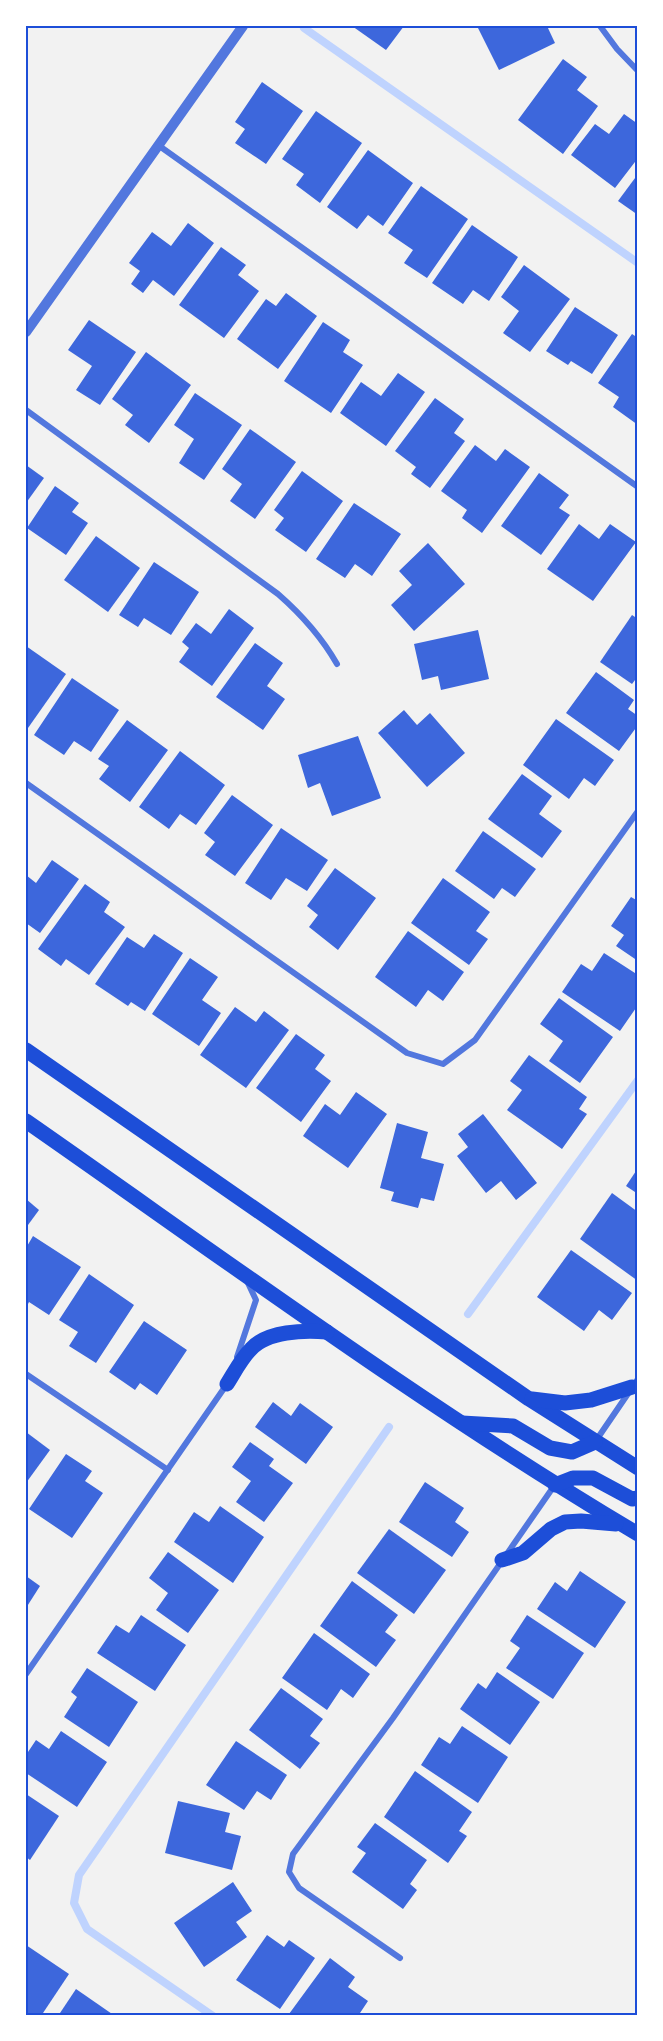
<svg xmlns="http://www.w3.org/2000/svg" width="663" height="2041" font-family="'Titillium Web',sans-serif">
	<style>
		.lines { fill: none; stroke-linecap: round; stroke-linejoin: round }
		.stream { stroke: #bfd3fe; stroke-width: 8 }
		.building { fill: #3d67dc }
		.minor { stroke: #5277de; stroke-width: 6 }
		.tertiary { stroke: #5277de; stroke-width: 10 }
		.primary { stroke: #1d4ed8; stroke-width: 15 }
		.neatline { fill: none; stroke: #1d4ed8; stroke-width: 2 }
	</style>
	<rect width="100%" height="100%" fill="#f2f2f2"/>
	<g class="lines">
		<g class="stream">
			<polyline points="304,28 638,263"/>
			<polyline points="468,1314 638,1080"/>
			<polyline points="213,2016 87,1929 74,1903 79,1875 389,1427"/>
		</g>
	</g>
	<g class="building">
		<polygon points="352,26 404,26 386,50"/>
		<polygon points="477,26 547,26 555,43 499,70"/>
		<polygon points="563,59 587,77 577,90 598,106 563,154 518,120"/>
		<polygon points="262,82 303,111 266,164 235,143 245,129 235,122"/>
		<polygon points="316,111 362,143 320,203 296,185 304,174 282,159"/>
		<polygon points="624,114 638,124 638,158 615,188 571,155 595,124 609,134"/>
		<polygon points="368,150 413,183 383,226 368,215 357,229 327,207"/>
		<polygon points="638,174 638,215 618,201"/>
		<polygon points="421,186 468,219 427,278 404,263 413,250 388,233"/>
		<polygon points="188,223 214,243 174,296 153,280 143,293 131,284 140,271 129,263 152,232 171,246"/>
		<polygon points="472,225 518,257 489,301 473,290 463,304 432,283"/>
		<polygon points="221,247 246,265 238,275 259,291 224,338 179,305"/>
		<polygon points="524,265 570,299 530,352 503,333 519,311 501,297"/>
		<polygon points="286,293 317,316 278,369 237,339 266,299 276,306"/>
		<polygon points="575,307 618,335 592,374 571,361 568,365 546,351"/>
		<polygon points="89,320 136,352 100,405 76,390 92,366 68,350"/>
		<polygon points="323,322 350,340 343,352 363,365 331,413 284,381"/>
		<polygon points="632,334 638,338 638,425 613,407 619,397 598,383"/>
		<polygon points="146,352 191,385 149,443 125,425 133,415 112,399"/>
		<polygon points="398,373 425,392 386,446 340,413 361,382 381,396"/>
		<polygon points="195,393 242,425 204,480 179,463 194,439 174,425"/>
		<polygon points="435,398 464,419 454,433 465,441 430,488 411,474 416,467 395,451"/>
		<polygon points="250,429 296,462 255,519 230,501 242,484 222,469"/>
		<polygon points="475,445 496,461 505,449 530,467 482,533 462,518 467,510 441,491"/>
		<polygon points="26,465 44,478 26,503"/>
		<polygon points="302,471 343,501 306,552 275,530 284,518 274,510"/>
		<polygon points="539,473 569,495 559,508 570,515 541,555 501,526"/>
		<polygon points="55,486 79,503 72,512 88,523 66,555 27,528"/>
		<polygon points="354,503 401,534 372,576 355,564 345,578 316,559"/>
		<polygon points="579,524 599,539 610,524 636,542 593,601 547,569"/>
		<polygon points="96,536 140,568 108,612 64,580"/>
		<polygon points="428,543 465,584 414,631 391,605 412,585 399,571"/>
		<polygon points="154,562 199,592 171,635 144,618 138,627 119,615"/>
		<polygon points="229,609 254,628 212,686 179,662 189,648 182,642 196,623 211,634"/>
		<polygon points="632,615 638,619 638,676 632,684 600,662"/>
		<polygon points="478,630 489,679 441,690 438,676 422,680 414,644"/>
		<polygon points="255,643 283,663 267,686 285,699 263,730 216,697"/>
		<polygon points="26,646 66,674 28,728 26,726"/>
		<polygon points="596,672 634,700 628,709 638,716 638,725 619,751 566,713"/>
		<polygon points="72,678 119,710 91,752 74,741 64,755 34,735"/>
		<polygon points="404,710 417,725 430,713 465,753 427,787 378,733"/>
		<polygon points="556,719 614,760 595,786 584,778 569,799 523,765"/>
		<polygon points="127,720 168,750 130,802 99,779 109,766 98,759"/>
		<polygon points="358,736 381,798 332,816 320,783 308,788 298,755"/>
		<polygon points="180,751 225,785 196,825 180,814 169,829 139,807"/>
		<polygon points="522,774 552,796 539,814 562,831 542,858 488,819"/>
		<polygon points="232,795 273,825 235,876 205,855 215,842 204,833"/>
		<polygon points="281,828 328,860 307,891 286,878 271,900 245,883"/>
		<polygon points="483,831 536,869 515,897 502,888 494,899 455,871"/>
		<polygon points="52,860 79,879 40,933 26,923 26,875 36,883"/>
		<polygon points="335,868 376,898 338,950 309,927 318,915 307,906"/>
		<polygon points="443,878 490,912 476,931 488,939 469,965 411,923"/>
		<polygon points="85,884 110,902 104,912 125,927 89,975 66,959 61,966 38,949"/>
		<polygon points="631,897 638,901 638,961 616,946 624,935 611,926"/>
		<polygon points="408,931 464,972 443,1001 428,990 416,1007 375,977"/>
		<polygon points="154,934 183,953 145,1011 131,1002 128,1006 95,984 127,937 144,948"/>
		<polygon points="604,953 638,975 638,1005 620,1031 562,992 581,964 592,971"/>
		<polygon points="190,958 218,977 202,1000 221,1013 199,1046 152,1014"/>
		<polygon points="559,998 613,1037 580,1083 549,1061 563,1041 540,1024"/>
		<polygon points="235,1007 256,1022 264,1011 289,1030 246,1088 200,1055"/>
		<polygon points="296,1034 325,1055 315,1069 331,1081 301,1122 256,1088"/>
		<polygon points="529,1055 587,1097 579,1109 587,1114 562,1149 507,1110 522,1090 510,1081"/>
		<polygon points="356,1092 387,1114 348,1168 303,1136 325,1104 340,1115"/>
		<polygon points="483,1114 537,1183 516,1200 501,1181 486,1193 457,1156 468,1147 458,1134"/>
		<polygon points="397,1123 428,1132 421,1158 444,1164 434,1201 421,1198 418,1208 391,1201 394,1192 380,1188"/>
		<polygon points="638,1168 638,1194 626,1186"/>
		<polygon points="612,1193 638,1212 638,1281 580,1239"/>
		<polygon points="26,1199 39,1210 28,1225 26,1223"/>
		<polygon points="33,1236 81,1267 49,1315 29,1302 26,1308 26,1248"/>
		<polygon points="571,1250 632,1293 612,1320 599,1310 584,1331 537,1297"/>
		<polygon points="89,1274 134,1305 96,1363 69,1346 78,1332 59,1320"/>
		<polygon points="144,1321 187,1350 157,1395 140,1383 135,1390 109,1372"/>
		<polygon points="273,1402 291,1416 300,1403 333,1427 306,1464 255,1427"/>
		<polygon points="26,1432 50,1450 26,1483"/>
		<polygon points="250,1442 274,1459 269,1466 293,1483 264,1522 236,1502 251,1481 232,1467"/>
		<polygon points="66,1454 92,1471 85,1481 103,1493 72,1538 29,1509"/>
		<polygon points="425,1482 464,1508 455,1522 469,1532 452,1557 399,1522"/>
		<polygon points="220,1506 264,1537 233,1583 174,1542 194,1512 209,1522"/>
		<polygon points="389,1529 446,1570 414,1614 357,1573"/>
		<polygon points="168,1552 219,1590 188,1633 156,1610 168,1593 149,1578"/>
		<polygon points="580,1571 626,1602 595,1648 537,1609 555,1582 567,1591"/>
		<polygon points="26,1576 40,1586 26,1608"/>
		<polygon points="352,1581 398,1615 385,1632 396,1640 376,1667 320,1626"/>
		<polygon points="141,1615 186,1645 155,1691 97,1653 116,1625 129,1633"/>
		<polygon points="527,1615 584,1653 553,1699 506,1668 520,1648 510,1641"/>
		<polygon points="314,1633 370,1674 353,1698 341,1689 327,1710 282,1678"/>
		<polygon points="87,1668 138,1702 109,1747 64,1717 77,1697 71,1692"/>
		<polygon points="497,1672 540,1702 510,1745 460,1709 478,1683 486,1689"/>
		<polygon points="281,1688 323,1719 310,1736 320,1743 300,1769 249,1730"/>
		<polygon points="462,1726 508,1757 478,1803 421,1765 439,1737 450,1744"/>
		<polygon points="61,1731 107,1762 77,1807 26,1773 26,1755 36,1740 49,1749"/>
		<polygon points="236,1741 287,1775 271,1800 257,1791 244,1810 206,1785"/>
		<polygon points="415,1771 472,1812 459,1831 467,1836 448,1863 384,1817"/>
		<polygon points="26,1794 59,1816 30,1860 26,1857"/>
		<polygon points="178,1801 230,1813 225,1832 241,1836 232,1870 165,1853"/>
		<polygon points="375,1823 427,1860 410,1884 417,1890 403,1909 352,1872 366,1853 357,1847"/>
		<polygon points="233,1882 252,1911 236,1922 247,1937 204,1967 174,1923"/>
		<polygon points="267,1935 284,1947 289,1940 315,1958 280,2009 236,1980"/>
		<polygon points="26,1945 69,1974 41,2016 31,2016 26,2012"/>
		<polygon points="330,1958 355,1977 348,1987 368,2001 358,2016 291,2016 289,2014"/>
		<polygon points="76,1989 115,2016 58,2016"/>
	</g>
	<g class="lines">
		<g class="minor">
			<polyline points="600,26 617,49 638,71"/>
			<polyline points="158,145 638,487"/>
			<path d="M26,410L278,594C302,615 321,636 337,664"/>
			<polyline points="26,783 407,1053 443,1064 475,1040 638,811"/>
			<polyline points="237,1357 256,1300 248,1283"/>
			<polyline points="26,1374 168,1470"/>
			<polyline points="595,1442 638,1379"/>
			<polyline points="26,1674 227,1384"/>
			<polyline points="400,1958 299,1888 289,1872 293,1854 393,1718 554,1486"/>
		</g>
		<polyline class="tertiary" points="26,332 243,26"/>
		<g class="primary">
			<polyline points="26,1050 529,1399 638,1468"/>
			<path d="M26,1121C227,1261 426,1408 638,1534"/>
			<path d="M227,1384C234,1373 241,1359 251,1349C267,1331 304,1330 327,1332"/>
			<polyline points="532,1399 565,1403 591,1400 632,1387"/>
			<polyline points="462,1423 513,1426 550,1448 572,1452 595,1442"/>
			<polyline points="555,1485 573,1478 593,1478 632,1499 638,1498"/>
			<polyline points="502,1560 523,1553 551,1529 565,1522 581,1521 616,1524"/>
		</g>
	</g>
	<rect width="663" height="2041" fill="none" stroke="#ffffff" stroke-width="54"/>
	<rect x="27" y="27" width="609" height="1987" class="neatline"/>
</svg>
